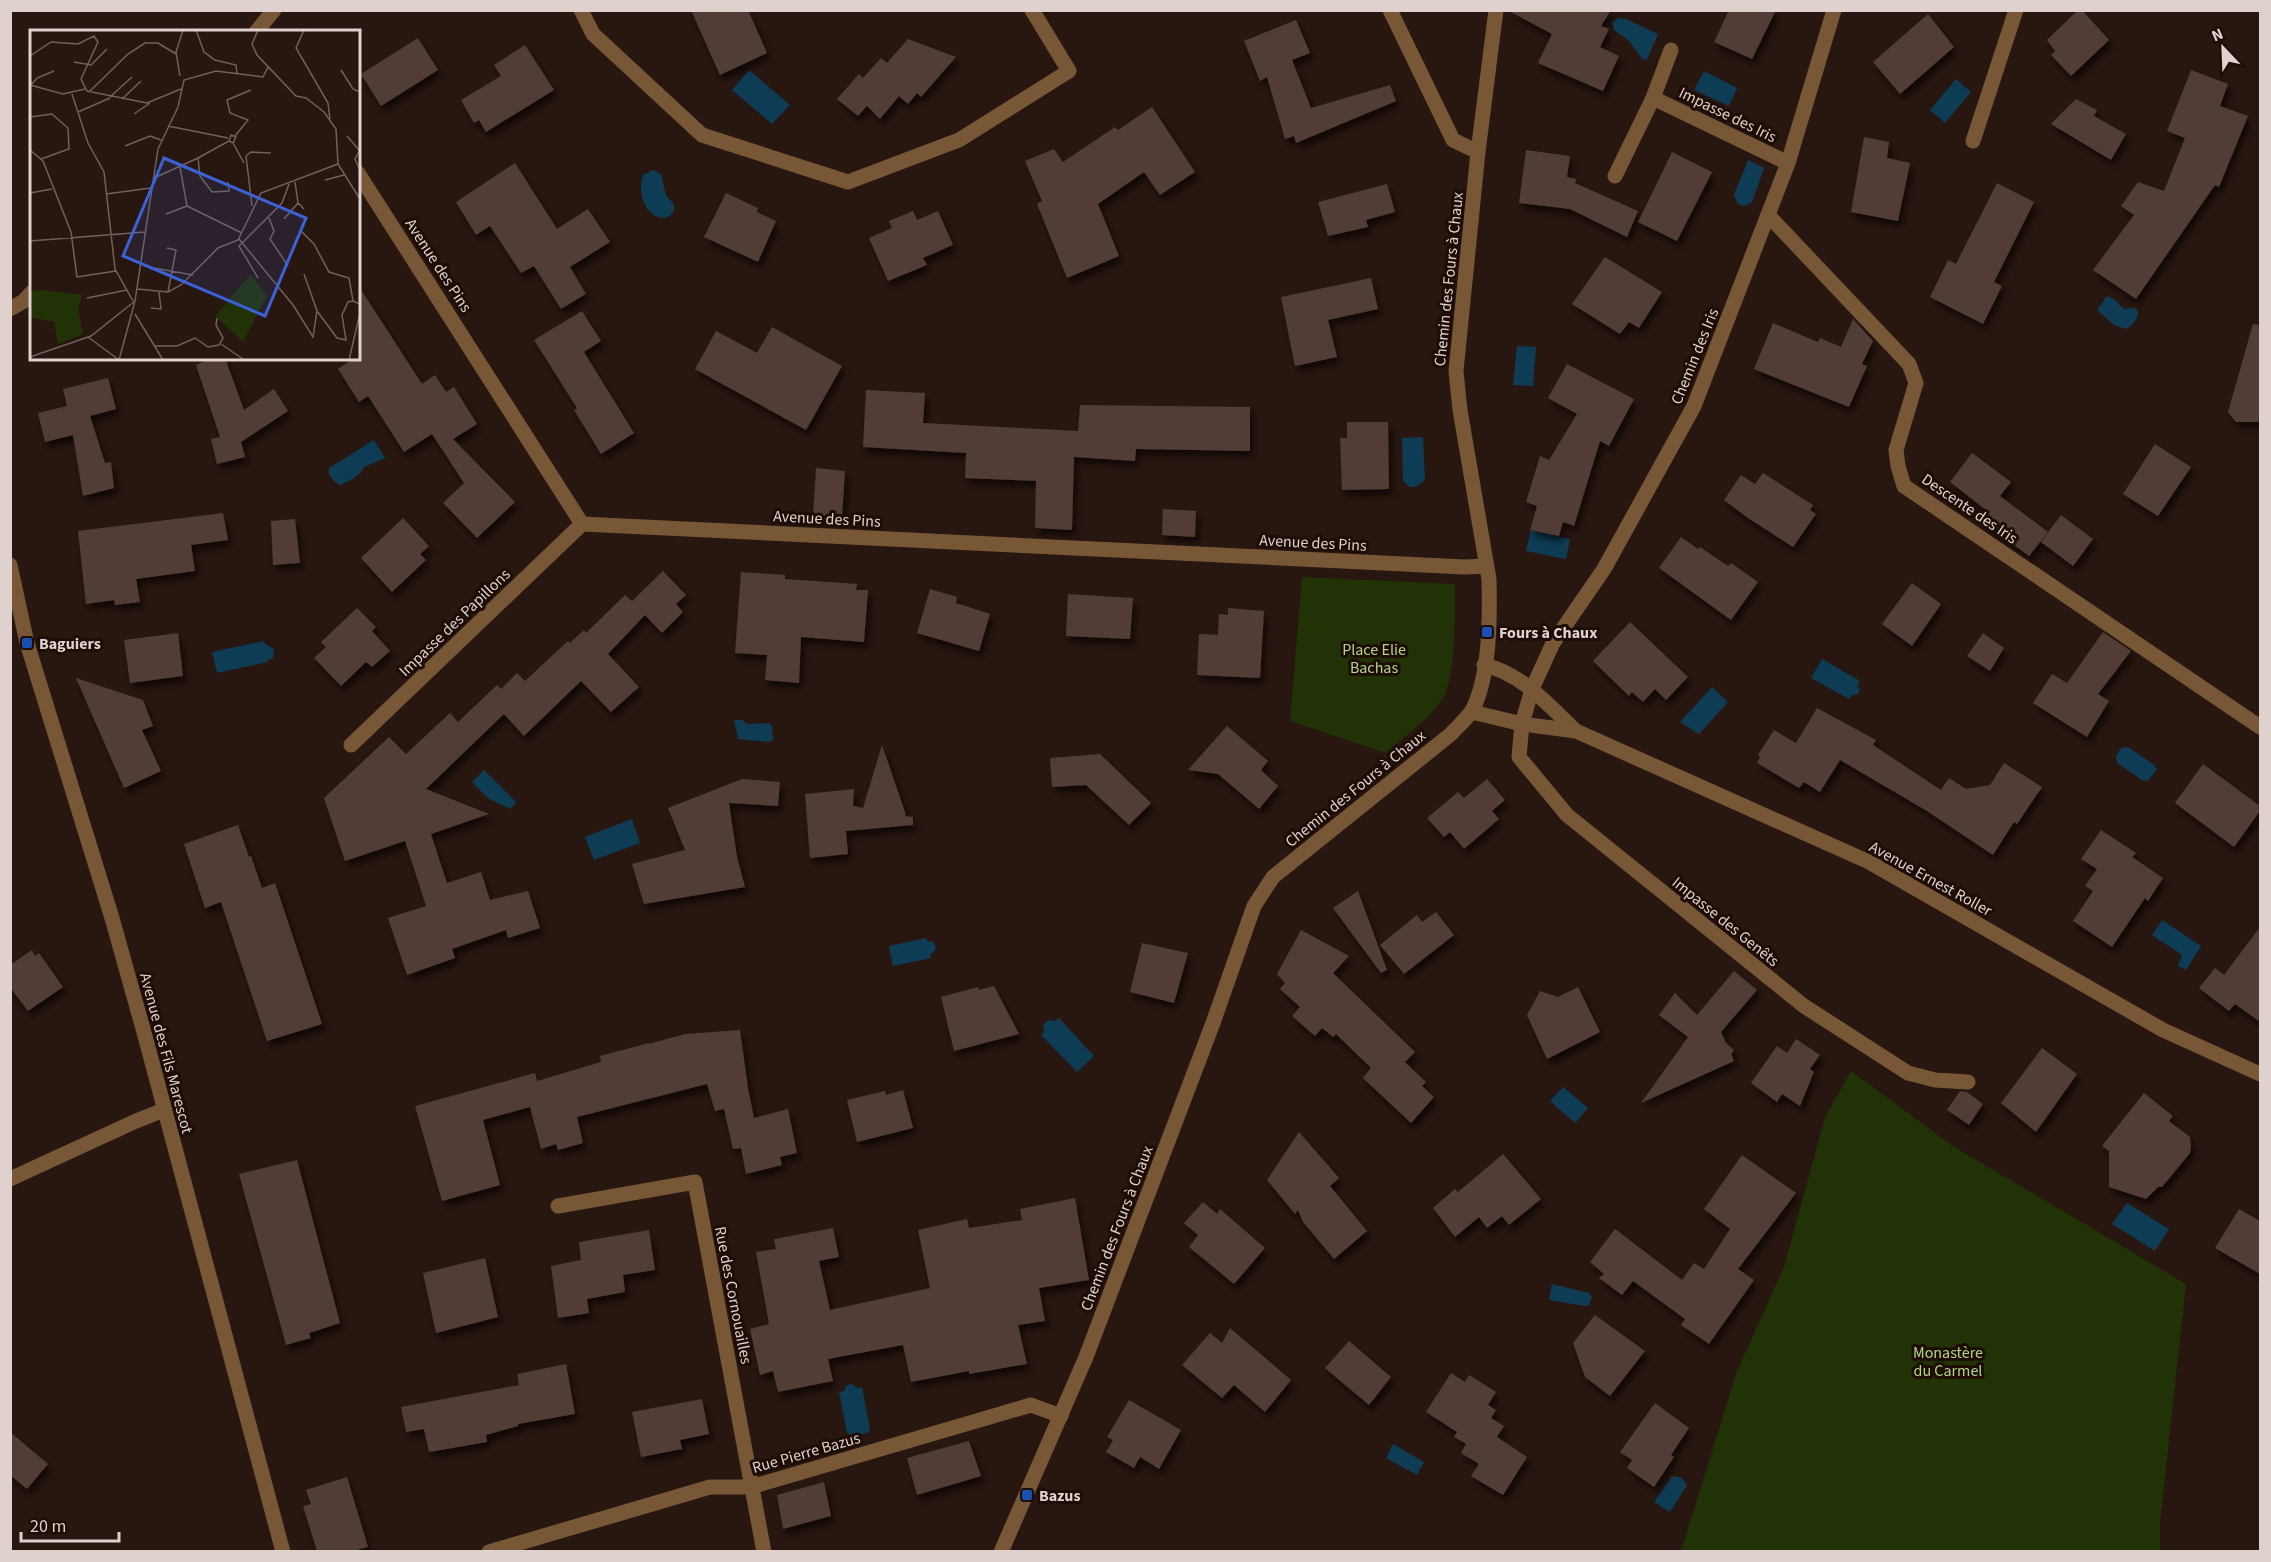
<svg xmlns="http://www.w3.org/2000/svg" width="2271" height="1562" font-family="'Source Sans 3',sans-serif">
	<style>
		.green { fill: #213206 }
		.water { fill: #0e3c55 }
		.building { fill: #513e34; filter: url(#shadow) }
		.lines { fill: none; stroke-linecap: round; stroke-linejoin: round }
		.minor { stroke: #775736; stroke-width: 15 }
		.tertiary { stroke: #775736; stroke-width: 15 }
		.transit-dot { fill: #1a4fb4; stroke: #1e0d07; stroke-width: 2 }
		.labels { text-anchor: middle; stroke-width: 6; stroke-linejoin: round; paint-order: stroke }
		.street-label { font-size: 16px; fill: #dfd2ce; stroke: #1e0d07 }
		.poi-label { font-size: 16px; font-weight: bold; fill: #dfd2ce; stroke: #1e0d07; text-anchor: start }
		.park-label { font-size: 16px; fill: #b1d687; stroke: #1e0d07 }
		.inset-road { fill: none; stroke: #71615c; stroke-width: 1.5 }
		.view { fill: #3a62d6; fill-opacity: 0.15; stroke: #3a62d6; stroke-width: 3 }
		.inset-edge { fill: none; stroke: #dfd2ce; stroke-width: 3 }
	</style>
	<defs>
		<filter id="shadow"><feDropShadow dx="3.5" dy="6" stdDeviation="3" flood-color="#0009"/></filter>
	</defs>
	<rect width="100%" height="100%" fill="#281610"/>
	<g class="green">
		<path d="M1302,577L1455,584C1454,613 1457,674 1443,698C1431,718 1403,737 1386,753L1290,721Z"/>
		<polygon points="1851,1071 1953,1146 2186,1284 2160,1524 2160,1551 1681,1551 1737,1371 1784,1267 1825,1117"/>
	</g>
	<g class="water">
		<polygon points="1618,18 1626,19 1658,34 1647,60 1642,59 1629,41 1614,30 1612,23"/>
		<polygon points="749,70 790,105 772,124 732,90"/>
		<polygon points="1704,71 1737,88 1729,106 1694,90"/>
		<polygon points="1956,79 1971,92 1945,123 1930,110"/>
		<polygon points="1748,160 1764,168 1752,202 1745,206 1738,204 1734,195"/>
		<path d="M653,170L662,175C663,182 664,192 668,198C672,203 673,200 674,206C676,215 665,220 658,217C642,211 638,188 643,175Z"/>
		<path d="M2107,296L2115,300L2124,309L2135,308L2138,311C2139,318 2132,326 2126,329L2114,325L2097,310Z"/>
		<polygon points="1517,346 1536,347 1533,386 1513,385"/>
		<polygon points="1423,437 1425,480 1415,487 1410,487 1403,481 1402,438"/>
		<path d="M374,440L385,458L364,467C361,476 349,481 340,485C334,482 327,475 329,468Z"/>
		<polygon points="1531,530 1570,539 1566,559 1526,551"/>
		<polygon points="264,641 265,644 274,649 273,658 268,660 268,662 217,673 212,652"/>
		<polygon points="1822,659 1860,681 1857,686 1860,689 1858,694 1852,695 1849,699 1811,678"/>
		<polygon points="1712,687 1728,702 1699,734 1680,722"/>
		<polygon points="734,720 742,720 748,724 770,723 772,726 773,740 770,742 738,739"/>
		<polygon points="2128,747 2153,764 2157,769 2148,781 2142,780 2117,763 2116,756 2121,748"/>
		<polygon points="484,770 516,802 511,809 489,799 472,782"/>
		<polygon points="632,819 640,843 594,860 585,837"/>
		<polygon points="2162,920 2201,946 2186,970 2178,966 2182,955 2152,935"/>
		<polygon points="926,938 927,941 933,942 936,947 934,952 930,954 931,958 893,966 889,946"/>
		<polygon points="1059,1018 1094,1056 1077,1072 1041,1035 1044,1032 1043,1025 1048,1020 1055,1021"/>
		<polygon points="1563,1087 1588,1108 1575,1123 1550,1101"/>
		<polygon points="2127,1203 2169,1229 2155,1251 2112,1224"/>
		<polygon points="1552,1284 1589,1293 1592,1297 1589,1305 1585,1306 1549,1300"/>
		<polygon points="852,1384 857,1388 862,1387 870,1429 868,1433 852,1436 847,1433 839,1392 844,1391 847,1385"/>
		<polygon points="1393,1444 1424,1462 1417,1475 1386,1458"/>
		<polygon points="1672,1476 1682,1478 1687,1485 1670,1512 1654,1502"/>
	</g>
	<g class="building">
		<polygon points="691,10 748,10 767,53 720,75"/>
		<polygon points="1507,10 1611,10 1601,26 1609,29 1600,47 1619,56 1603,91 1538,63 1552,34"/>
		<polygon points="1729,10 1776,10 1752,59 1714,42"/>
		<polygon points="2078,10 2082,10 2109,40 2071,76 2051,55 2055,51 2047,40"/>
		<polygon points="1928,14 1954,47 1900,94 1873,62"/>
		<polygon points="1296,20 1310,53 1292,60 1311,108 1390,85 1396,101 1296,143 1294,136 1285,139 1267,77 1260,81 1244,41"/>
		<polygon points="418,38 438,70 381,106 361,74"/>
		<polygon points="908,39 956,57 921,97 917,93 908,104 899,96 880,119 867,106 858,116 837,99 859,74 863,78 881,58 887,63"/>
		<polygon points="525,45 554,90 486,132 479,120 474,123 461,100 501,76 494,65"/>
		<polygon points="2191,70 2228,84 2220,106 2248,116 2219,187 2215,185 2136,299 2093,270 2134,215 2121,206 2138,182 2164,191 2185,138 2167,131"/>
		<polygon points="2076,99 2097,110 2094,116 2126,134 2111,160 2051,124"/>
		<polygon points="1152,107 1195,172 1160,195 1144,172 1098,204 1119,256 1067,278 1037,204 1042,201 1025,161 1054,149 1063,162 1115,127 1118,130"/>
		<polygon points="1864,137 1889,142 1887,158 1910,163 1898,221 1851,212"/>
		<polygon points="1526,150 1570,156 1567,177 1576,179 1575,183 1638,211 1627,237 1570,209 1519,203"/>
		<polygon points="1672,152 1712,172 1677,241 1638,222"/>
		<polygon points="515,163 557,229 588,209 610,242 570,267 586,294 561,309 534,266 521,273 490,226 476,235 456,202"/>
		<polygon points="1997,183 2034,202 1994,282 2002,286 1983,324 1930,297 1948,260 1956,264"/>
		<polygon points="1387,184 1395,212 1366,220 1368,227 1328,236 1318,202"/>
		<polygon points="726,193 758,208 757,212 776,221 758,262 704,237"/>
		<polygon points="913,211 917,220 938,211 953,245 923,258 927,265 888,281 869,238 892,228 889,221"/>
		<polygon points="1605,257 1662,292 1639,328 1629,322 1620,334 1572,304"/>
		<polygon points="1371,278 1378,309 1328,320 1337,357 1295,366 1281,297"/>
		<polygon points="358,285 422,384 435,375 446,392 454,387 477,424 453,439 515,502 477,538 443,503 464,483 432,434 404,452 368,396 359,402 338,369 354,358 358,358"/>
		<polygon points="582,311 601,341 584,352 634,433 601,454 574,410 577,408 534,340"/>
		<polygon points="1853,319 1873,341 1862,364 1867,366 1849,407 1754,369 1773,323 1818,342 1820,338 1841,347"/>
		<polygon points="2253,324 2260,325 2260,422 2236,422 2228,412"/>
		<polygon points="772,327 842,366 806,430 695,369 716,331 757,353"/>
		<polygon points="211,358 225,358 244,410 274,389 288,411 241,442 245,457 217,464 211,439 220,437 196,365"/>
		<polygon points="1567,364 1634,399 1609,446 1600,441 1574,526 1563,522 1559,536 1530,530 1537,506 1526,502 1540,456 1549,460 1577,414 1548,398"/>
		<polygon points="108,378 116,409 90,416 105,463 111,462 114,488 83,496 73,435 45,442 38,413 67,406 63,389"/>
		<polygon points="866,390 925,393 923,423 1078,431 1080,405 1250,407 1250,451 1136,449 1135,461 1074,457 1072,530 1035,528 1036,481 965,478 966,453 863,447"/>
		<polygon points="1347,422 1388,422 1389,489 1342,490 1340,438 1347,438"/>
		<polygon points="2155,444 2191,467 2158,516 2123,494"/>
		<polygon points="1972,453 2011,482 2000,496 2048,532 2029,556 1979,519 1986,510 1950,482"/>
		<polygon points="816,468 845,471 842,517 813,515"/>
		<polygon points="1763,473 1813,505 1810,510 1816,514 1793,547 1748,518 1724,500 1741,475 1755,484"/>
		<polygon points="1163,509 1196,511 1195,537 1162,535"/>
		<polygon points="223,513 228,540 191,545 195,571 136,579 140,602 115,605 114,600 86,604 78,531"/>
		<polygon points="2061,515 2093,539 2073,566 2041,542"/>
		<polygon points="403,518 429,546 420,554 426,560 392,592 361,558"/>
		<polygon points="295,519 300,563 273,565 271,521"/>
		<polygon points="1681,537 1698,549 1700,547 1728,566 1731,563 1758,582 1731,620 1659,568"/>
		<polygon points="663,571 686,595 676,604 683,612 662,633 645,615 608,654 639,687 611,712 581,681 524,736 504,714 426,789 489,814 431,834 447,883 481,872 490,900 528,891 540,928 508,938 506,930 452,949 455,958 407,975 388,918 426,906 405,841 345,861 324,798 389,737 406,754 450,713 458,722 497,685 501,689 517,673 525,681 568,641 570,643 584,630 586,633 625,595 632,601"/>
		<polygon points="741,572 785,575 785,579 857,584 856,590 868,590 864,642 801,637 799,683 765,680 767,655 735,653"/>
		<polygon points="1912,583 1941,604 1912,646 1882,624"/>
		<polygon points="930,589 957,597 956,603 990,614 979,651 917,633"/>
		<polygon points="1068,594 1133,598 1130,639 1066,636"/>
		<polygon points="357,608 376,627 372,631 390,651 372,667 366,662 341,686 314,658 326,647 321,642"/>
		<polygon points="1228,608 1264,611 1260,678 1197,675 1199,634 1218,635 1219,614 1228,615"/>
		<polygon points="1630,622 1688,677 1666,700 1655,689 1643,702 1632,692 1629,696 1593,661"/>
		<polygon points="2103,632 2131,651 2098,694 2109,701 2087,737 2033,703 2052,674 2067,683"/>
		<polygon points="178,633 183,676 130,683 124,640"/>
		<polygon points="1983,633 2004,648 1990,671 1967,656"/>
		<polygon points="76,678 143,700 153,726 142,730 161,771 124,788"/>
		<polygon points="1817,708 1876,740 1873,745 1941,790 1949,778 1966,789 1990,785 2004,763 2042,787 2017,824 2014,822 1993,855 1927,811 1840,760 1820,792 1804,782 1799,788 1757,763 1760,757 1758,755 1774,730 1796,743"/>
		<polygon points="1227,726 1268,761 1261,770 1278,786 1259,809 1218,774 1188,770"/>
		<polygon points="882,745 906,815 904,816 913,817 913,825 846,831 848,854 810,858 805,794 854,789 853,806 863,808"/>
		<polygon points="1100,754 1151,803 1129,825 1086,785 1052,787 1050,758"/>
		<polygon points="2203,764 2260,806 2260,811 2234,847 2175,803"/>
		<polygon points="742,779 780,782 778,806 729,803 737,857 745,887 644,904 632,864 685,850 668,808"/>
		<polygon points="1487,779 1505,800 1492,811 1499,819 1464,849 1450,832 1444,837 1427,818 1458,792 1464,798"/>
		<polygon points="238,825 249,857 251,856 262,888 275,883 322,1024 267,1041 221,902 205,908 184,844"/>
		<polygon points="2101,830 2136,853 2132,857 2163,878 2148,901 2145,898 2112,947 2073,921 2093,891 2085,886 2097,869 2081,859"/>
		<polygon points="1358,891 1387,970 1381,973 1333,908"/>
		<polygon points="1436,912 1454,935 1404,974 1380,945 1417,915 1422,922"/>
		<polygon points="2260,927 2260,1022 2235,1004 2229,1011 2199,988 2215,968 2224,975"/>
		<polygon points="1301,930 1349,956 1333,973 1415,1052 1405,1062 1426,1082 1422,1086 1434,1097 1411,1123 1363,1078 1371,1068 1336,1034 1333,1037 1322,1028 1315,1036 1292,1016 1300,1007 1280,989 1285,983 1277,974"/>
		<polygon points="1142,943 1188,953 1174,1003 1130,992"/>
		<polygon points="32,950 35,956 39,953 63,987 28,1011 10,987 10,965"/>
		<polygon points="1734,971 1757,990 1721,1032 1726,1043 1734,1050 1731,1054 1734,1061 1641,1103 1688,1037 1659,1015 1675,993 1697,1015"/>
		<polygon points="994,986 1019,1034 954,1051 941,997 978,987 979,990"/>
		<polygon points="1578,987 1600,1032 1547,1059 1527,1015 1540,991 1558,997"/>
		<polygon points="740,1030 748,1088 754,1118 788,1109 797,1153 780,1157 782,1165 746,1174 741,1148 733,1149 724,1109 715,1111 707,1084 577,1117 583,1143 558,1150 556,1144 541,1149 530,1107 483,1120 500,1185 442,1201 415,1106 535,1073 537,1081 601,1062 600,1056 649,1043 649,1044 685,1034"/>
		<polygon points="1796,1039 1820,1055 1810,1069 1814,1072 1800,1106 1782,1094 1777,1102 1751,1083 1777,1046 1787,1053"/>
		<polygon points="2042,1048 2077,1074 2036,1132 2001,1103"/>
		<polygon points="903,1090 913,1128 857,1142 847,1100 885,1091 886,1095"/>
		<polygon points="1960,1091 1967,1092 1983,1104 1969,1125 1947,1110"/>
		<polygon points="2144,1093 2173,1116 2169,1121 2190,1137 2191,1147 2190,1153 2162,1187 2158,1187 2146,1199 2109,1187 2109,1151 2102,1146"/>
		<polygon points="1299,1132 1339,1178 1330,1186 1367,1231 1334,1259 1303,1222 1298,1210 1295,1214 1267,1180"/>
		<polygon points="1503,1154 1541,1199 1509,1225 1502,1216 1487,1228 1479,1217 1455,1237 1433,1208 1455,1189 1458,1192"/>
		<polygon points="1742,1155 1796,1193 1738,1269 1754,1280 1709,1344 1681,1325 1685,1319 1633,1281 1622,1295 1599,1278 1604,1274 1590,1262 1615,1229 1682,1280 1694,1263 1704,1269 1730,1229 1704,1209"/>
		<polygon points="297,1160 340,1323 309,1333 311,1338 286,1345 239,1174"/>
		<polygon points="1075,1198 1089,1280 1039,1288 1045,1321 1018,1325 1027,1364 969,1374 969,1371 911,1382 903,1345 828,1359 833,1381 778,1392 773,1371 760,1375 750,1329 769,1324 756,1252 776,1249 774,1239 833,1228 839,1257 819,1261 830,1310 930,1288 918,1230 967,1219 969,1228 1022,1220 1020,1209"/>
		<polygon points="1203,1202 1217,1214 1220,1209 1265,1248 1234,1284 1189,1247 1198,1235 1184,1223"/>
		<polygon points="2239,1209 2260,1221 2260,1274 2215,1248"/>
		<polygon points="649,1230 655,1270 623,1275 625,1292 587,1299 589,1313 558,1318 551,1266 581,1260 579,1242"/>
		<polygon points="485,1258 498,1317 436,1333 423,1273"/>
		<polygon points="1595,1315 1645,1351 1610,1396 1585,1377 1573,1343"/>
		<polygon points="1230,1328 1291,1380 1265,1412 1234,1385 1222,1398 1182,1365 1210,1333 1222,1343"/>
		<polygon points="1349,1341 1391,1377 1369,1405 1325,1368"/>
		<polygon points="566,1364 575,1414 518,1424 518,1426 486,1435 487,1442 429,1452 424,1429 406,1432 401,1407 519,1385 517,1374"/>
		<polygon points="1451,1373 1465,1382 1469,1375 1496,1392 1488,1405 1496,1410 1491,1418 1504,1426 1497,1437 1527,1457 1503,1495 1471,1476 1479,1464 1461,1453 1466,1444 1454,1437 1457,1432 1426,1412"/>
		<polygon points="702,1399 709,1434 680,1440 682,1449 641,1457 632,1412"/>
		<polygon points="1129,1400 1181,1430 1159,1469 1140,1457 1134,1468 1106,1452 1113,1440 1107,1437"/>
		<polygon points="1655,1403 1689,1428 1671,1455 1674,1457 1654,1487 1627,1468 1632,1460 1620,1452"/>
		<polygon points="10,1432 48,1464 27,1489 10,1475"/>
		<polygon points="969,1441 981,1476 917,1495 907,1458"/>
		<polygon points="347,1477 368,1547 353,1551 317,1551 303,1506 311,1504 306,1490"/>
		<polygon points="824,1482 831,1516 783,1529 777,1495"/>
	</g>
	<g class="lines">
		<g class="minor">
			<polyline points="581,10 593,34 702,135 848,182 959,140 1069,71 1032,10"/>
			<polyline points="1390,10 1453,140 1478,152"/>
			<polyline points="1834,10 1788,163 1694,406 1604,569 1553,643 1532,689 1522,724 1519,757 1567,815 1804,1006 1908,1073 1935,1080 1968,1082"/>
			<polyline points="256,32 274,10"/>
			<polyline points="1653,98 1788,163"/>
			<polyline points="1973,141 2016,10"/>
			<polyline points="358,173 582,524"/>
			<polyline points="1615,176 1653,98 1671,50"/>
			<polyline points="1768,215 1909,364 1916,383 1896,450 1898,466 1904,486 2260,727"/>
			<polyline points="10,309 24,301 32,292"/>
			<polyline points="582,524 1465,567 1486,566"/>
			<path d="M1484,665C1523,674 1548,705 1576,731"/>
			<polyline points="1472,712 1522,724 1576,731 1869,862 2163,1030 2260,1074"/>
			<polyline points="351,745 582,524"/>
			<polyline points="10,1179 136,1121 164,1110"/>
			<polyline points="558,1206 695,1182 764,1552"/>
			<polyline points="489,1552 710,1487 751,1487 1031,1405 1061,1416"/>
		</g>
		<g class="tertiary">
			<polyline points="10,565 27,643 112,918 145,1036 283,1552"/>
			<path d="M1001,1552L1086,1357L1213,1023L1254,906L1273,877L1451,734C1458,726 1468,718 1473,709C1490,674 1490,618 1489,579L1460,410L1456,371L1478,152L1496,10"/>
		</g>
	</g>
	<g class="transit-dot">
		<rect x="1481" y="626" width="12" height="12" rx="3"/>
		<rect x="21" y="637" width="12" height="12" rx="3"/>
		<rect x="1021" y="1489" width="12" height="12" rx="3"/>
	</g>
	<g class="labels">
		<g class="street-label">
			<text transform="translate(1728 114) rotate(26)" y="6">Impasse des Iris</text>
			<text transform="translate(439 265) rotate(57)" y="6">Avenue des Pins</text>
			<text transform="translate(1448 279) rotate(-84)" y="6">Chemin des Fours à Chaux</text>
			<text transform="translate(1694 356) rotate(-68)" y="6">Chemin des Iris</text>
			<text transform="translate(1970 508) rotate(34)" y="6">Descente des Iris</text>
			<text transform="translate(827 518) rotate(3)" y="6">Avenue des Pins</text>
			<text transform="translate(1313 542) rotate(3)" y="6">Avenue des Pins</text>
			<text transform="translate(454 622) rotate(-44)" y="6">Impasse des Papillons</text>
			<text transform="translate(1355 788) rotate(-39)" y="6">Chemin des Fours à Chaux</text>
			<text transform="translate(1931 878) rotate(29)" y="6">Avenue Ernest Roller</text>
			<text transform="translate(1726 921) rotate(39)" y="6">Impasse des Genêts</text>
			<text transform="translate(167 1053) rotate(75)" y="6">Avenue des Fils Marescot</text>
			<text transform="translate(1116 1228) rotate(-69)" y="6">Chemin des Fours à Chaux</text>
			<text transform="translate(734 1295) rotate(79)" y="6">Rue des Cornouailles</text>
			<text transform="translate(806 1452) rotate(-16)" y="6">Rue Pierre Bazus</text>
		</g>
		<g class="poi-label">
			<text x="1499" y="638">Fours à Chaux</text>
			<text x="39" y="649">Baguiers</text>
			<text x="1039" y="1501">Bazus</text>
		</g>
		<g class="park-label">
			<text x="1374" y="655">Place Elie<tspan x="1374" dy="18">Bachas</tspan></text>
			<text x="1948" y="1358">Monastère<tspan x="1948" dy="18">du Carmel</tspan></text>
		</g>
	</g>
	<g transform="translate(30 30)">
		<rect width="330" height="330" fill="#281610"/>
		<path d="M221,244L237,266L213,312L185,286ZM12,260L52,265L48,278L53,304L28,314L24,292L0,287V261Z" fill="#213206"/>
		<path class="inset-road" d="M166,0L174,22L185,30L206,35L207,44M228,0L222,14L227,25L266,66L276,68L294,82L306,99L308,134M274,0L266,18L298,73L300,89M0,26L21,12L48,14L64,6L68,12L51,49L57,61L117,73L151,59M44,32L61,35L77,19M311,40L323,59L330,62M150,46L146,22L153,0M0,55L33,64L55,59M1,55L7,48L24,41M60,61L98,24L115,13H128L146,24M42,64L58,113L74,142L85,239L103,271M80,67L102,47M92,69L111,51M48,82L80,68M104,84L120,73M0,87L22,84L38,98L39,119L11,129M138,96L198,108M205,106L218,90L200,83L197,70L221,60M317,106L330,121M203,113L214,133M95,116L120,106L131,110M0,120L13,131L41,202L47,247L86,241M330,120L325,129L330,140M168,128L170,146L182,162L199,161L198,152M150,137L157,176M124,148L168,128L199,111L201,105L206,107L203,113L199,111M295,150L314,145M265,152L268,173L274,179M0,163L22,159M76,164L121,158M157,176L212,203M222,176L216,126L221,122L241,123M136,184L157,176M239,188L244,201L240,209L258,236M254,189L268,173M271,201L284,214L299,242L319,248L323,271L330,274M209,209L263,275L283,307L287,281L307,308L316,310L312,285L318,272L323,271M0,211L115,202M137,218L146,220L138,262M118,237L163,245M274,244L287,281M228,248L209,216L252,173L259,154M107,259L138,262L151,255L188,218L208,210L231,163L308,134L330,169M57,268L97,260M105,271L128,119L148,77L154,50L186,41L233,47L238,37M121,278L131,279L129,262M105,284L133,330M58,307L89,330M191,314L213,329M125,316H147L165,308L178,317L189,315L193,308L186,295L187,288M0,327L61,306L105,271M89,330L105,271M319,330L330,283"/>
		<path class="view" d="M134,128L276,188L235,286L93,226Z"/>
		<rect width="330" height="330" class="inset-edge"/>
	</g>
	<rect width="2271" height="1562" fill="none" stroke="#dfd2ce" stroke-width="24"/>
	<g transform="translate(2223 48) rotate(337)" stroke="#1e0d07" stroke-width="4.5" paint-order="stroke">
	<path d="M0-4.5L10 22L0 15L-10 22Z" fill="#dfd2ce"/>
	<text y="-9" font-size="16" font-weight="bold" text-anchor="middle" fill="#dfd2ce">N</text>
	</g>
	<path d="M21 1532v9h98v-9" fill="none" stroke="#dfd2ce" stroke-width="3"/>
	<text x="30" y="1532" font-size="18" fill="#dfd2ce" stroke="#1e0d07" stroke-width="4.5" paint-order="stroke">20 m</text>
</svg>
